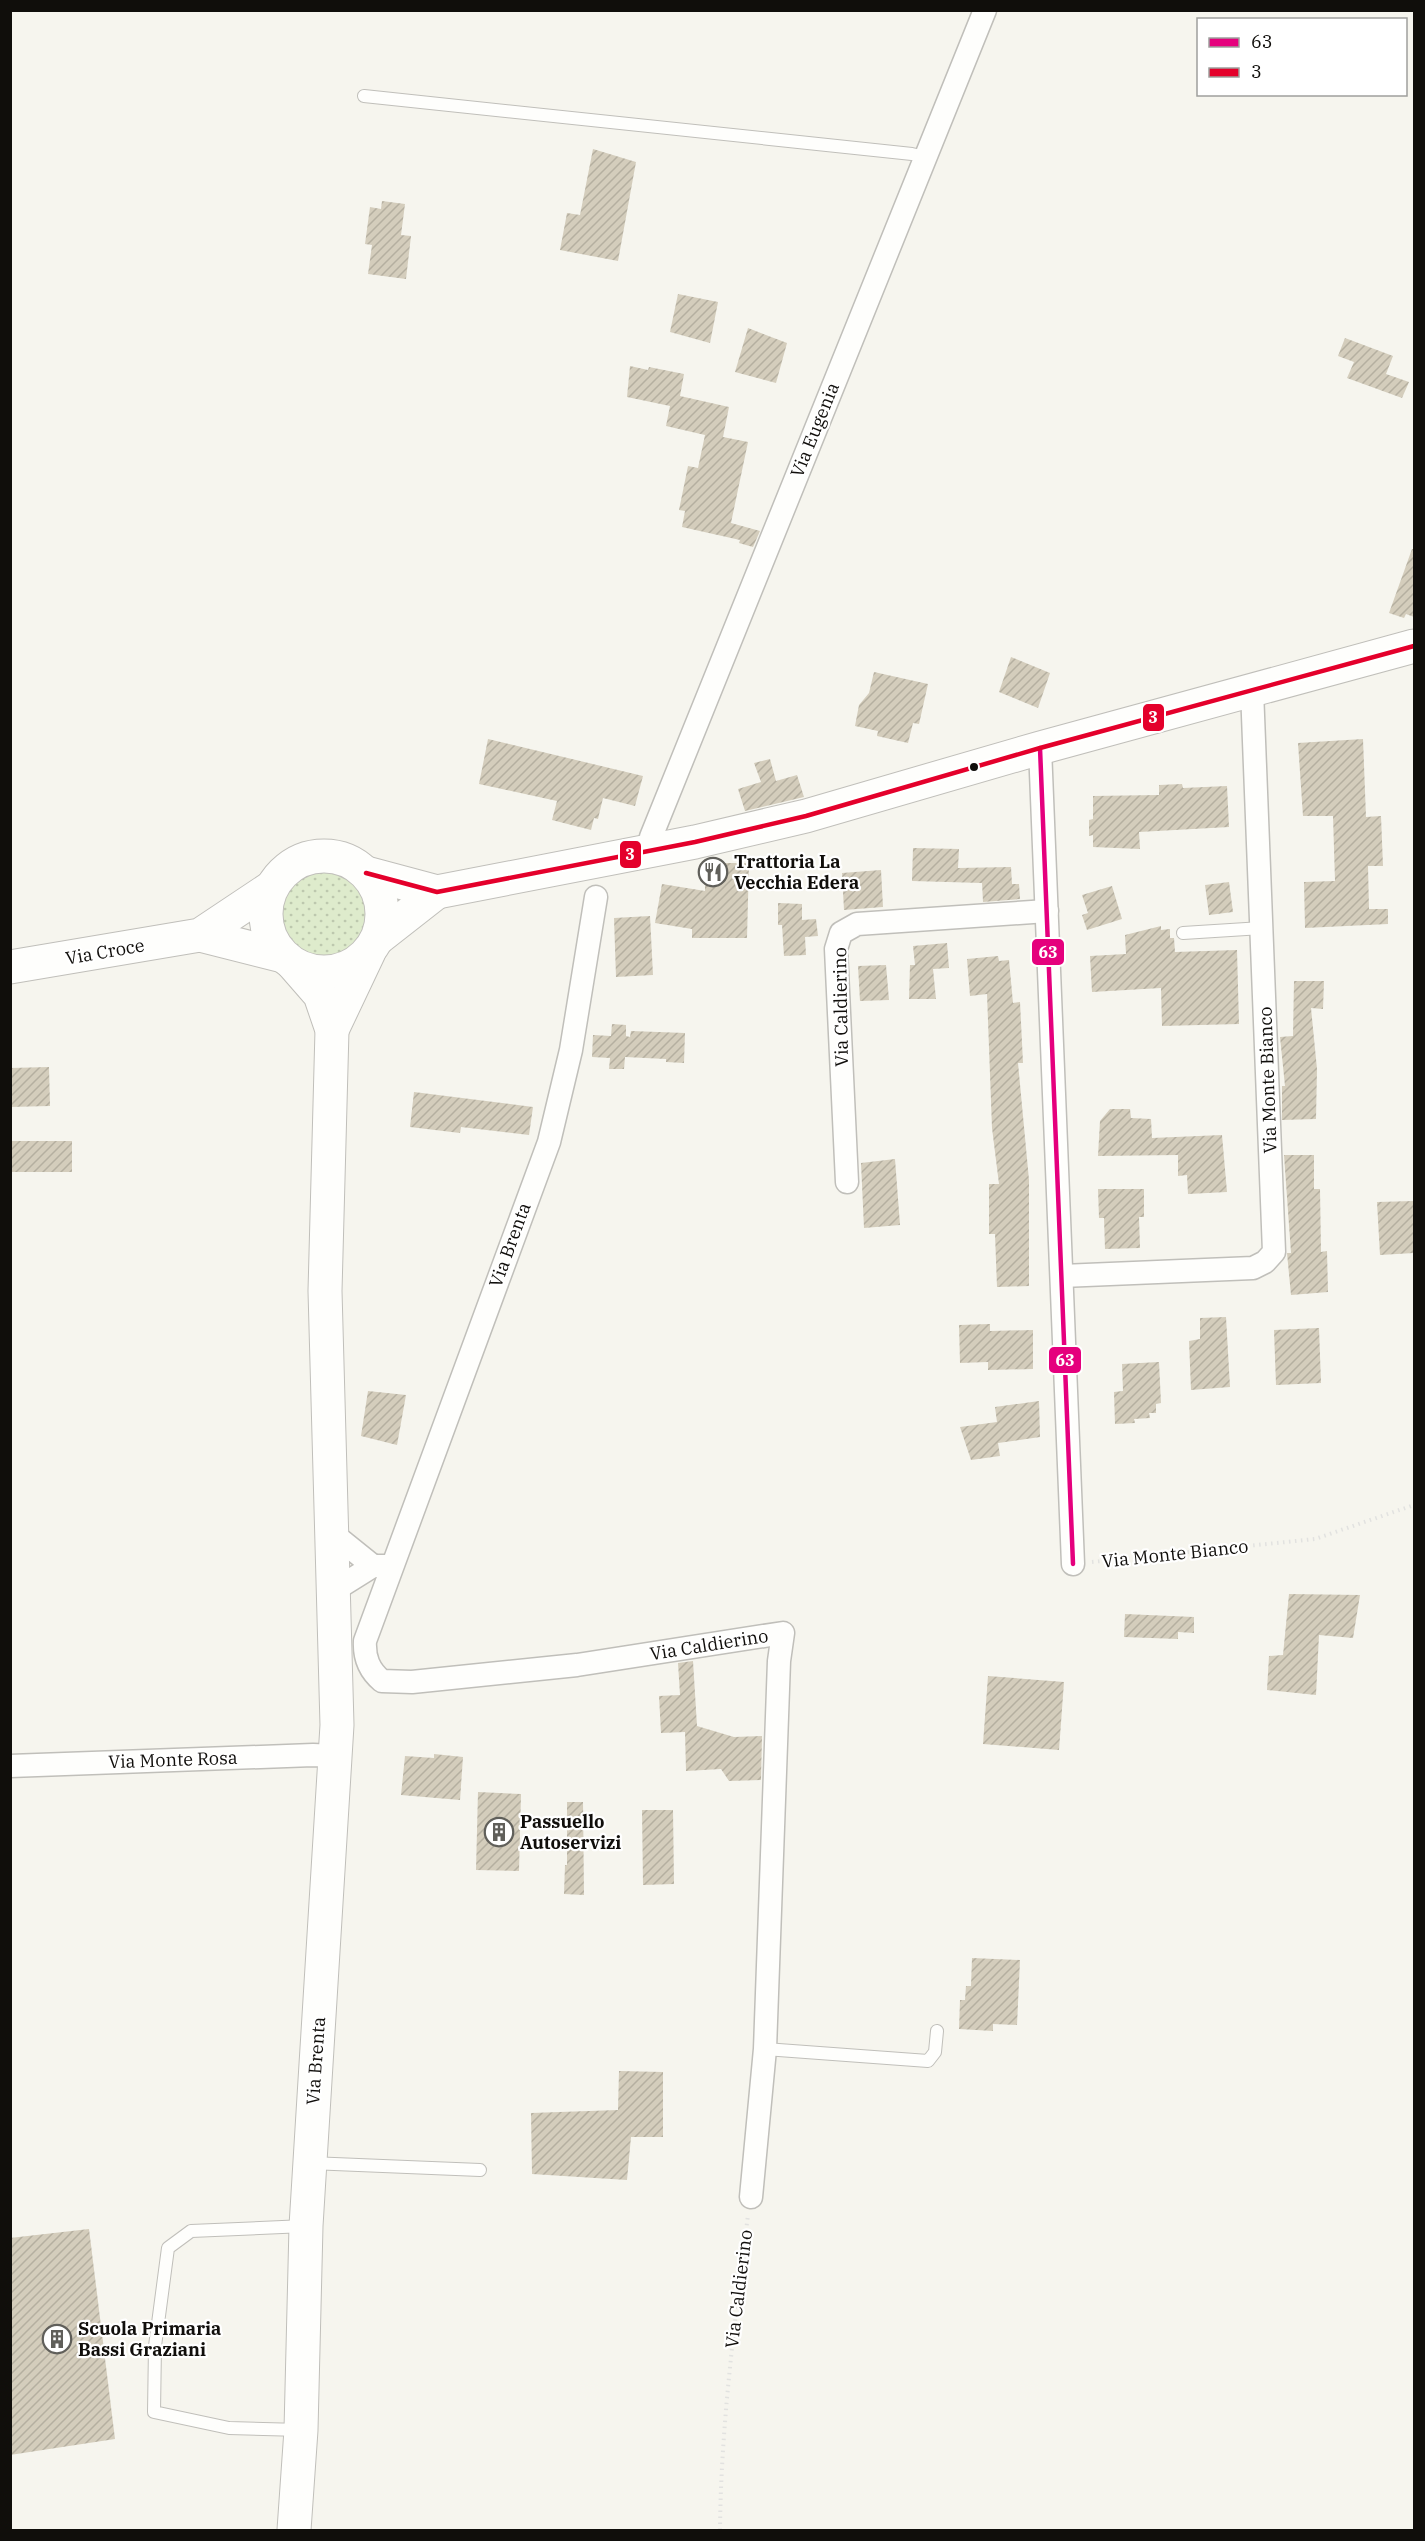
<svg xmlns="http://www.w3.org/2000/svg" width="1425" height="2541" font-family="'IBM Plex Serif',serif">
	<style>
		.grass { fill: url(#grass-dots) }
		.building { fill: url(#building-hatch) }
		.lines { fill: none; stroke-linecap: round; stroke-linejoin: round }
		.lane-casing { stroke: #c0bfba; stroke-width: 14 }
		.street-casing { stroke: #c0bfba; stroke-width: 25 }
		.secondary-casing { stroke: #c0bfba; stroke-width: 35 }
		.path { stroke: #e2e2e0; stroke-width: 4; stroke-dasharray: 1.5 4.5; stroke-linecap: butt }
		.lane { stroke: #fefefc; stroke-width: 12 }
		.street { stroke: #fefefc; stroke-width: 22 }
		.secondary { stroke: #fefefc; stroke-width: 33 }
		.bus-1-casing { stroke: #fff; stroke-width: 9 }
		.bus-2-casing { stroke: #fff; stroke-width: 9 }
		.bus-1 { stroke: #e5007d; stroke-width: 4.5 }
		.bus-2 { stroke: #e4002b; stroke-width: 4.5 }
		.bus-dot { fill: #100e0b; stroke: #fff; stroke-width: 2 }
		.labels { text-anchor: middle; stroke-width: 4.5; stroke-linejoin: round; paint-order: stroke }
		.street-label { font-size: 18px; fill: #100e0b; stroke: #fff }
		.poi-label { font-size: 18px; font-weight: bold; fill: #100e0b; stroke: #fff; text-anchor: start }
		.line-badge { stroke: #fff; stroke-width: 2 }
		.badge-label { font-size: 16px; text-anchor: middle; font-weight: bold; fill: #fff }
	</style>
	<defs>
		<pattern id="grass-dots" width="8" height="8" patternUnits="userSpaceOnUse" patternTransform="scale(1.5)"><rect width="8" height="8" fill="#deebcc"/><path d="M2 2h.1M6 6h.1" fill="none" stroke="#bdc8ae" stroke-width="1.8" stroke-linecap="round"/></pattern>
		<pattern id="building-hatch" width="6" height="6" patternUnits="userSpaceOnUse" patternTransform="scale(1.5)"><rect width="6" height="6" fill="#d4cdbc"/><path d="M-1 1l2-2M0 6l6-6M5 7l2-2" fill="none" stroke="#b5afa0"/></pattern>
	</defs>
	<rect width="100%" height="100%" fill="#f6f5ee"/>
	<circle class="grass" cx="326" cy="914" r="45"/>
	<g class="building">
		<polygon points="593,149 636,162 618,261 560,250 567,213 580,215"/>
		<polygon points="382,201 405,204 401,235 411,236 406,279 368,274 372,245 365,244 370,207 381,209"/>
		<polygon points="678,294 718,302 710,343 670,332"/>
		<polygon points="748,328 787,343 776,383 735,372"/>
		<polygon points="1345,338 1393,356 1386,374 1409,382 1402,398 1347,378 1354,362 1338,356"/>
		<polygon points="630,366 648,370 649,367 684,374 680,396 729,407 723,437 748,442 731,523 760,531 753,547 739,543 740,540 682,527 685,511 679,510 688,466 698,468 705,435 666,426 670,406 627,397"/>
		<polygon points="1412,549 1414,549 1414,617 1406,614 1404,618 1389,613"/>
		<polygon points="1011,657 1050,673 1038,708 999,692"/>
		<polygon points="874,672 928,684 919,724 913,723 908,743 877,736 878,731 855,726 859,705 869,693"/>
		<polygon points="488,739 643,776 635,806 603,798 598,819 594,818 591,830 552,820 557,801 479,784"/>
		<polygon points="1363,739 1366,817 1381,816 1383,866 1368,866 1369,909 1388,909 1388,924 1305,928 1304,882 1335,881 1333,816 1303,816 1298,743"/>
		<polygon points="770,759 776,781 797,775 804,797 745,811 738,789 761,782 754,763"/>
		<polygon points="1182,784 1183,788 1227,786 1229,827 1139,832 1140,849 1093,847 1093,835 1089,836 1089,820 1093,819 1093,796 1159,795 1159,785"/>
		<polygon points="913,848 959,849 958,868 1011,867 1012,884 1019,884 1020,899 983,902 982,883 912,881"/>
		<polygon points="718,863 749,863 747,938 692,938 692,929 655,923 662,884 705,891 705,865"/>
		<polygon points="881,870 883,907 844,910 842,873"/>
		<polygon points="1229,882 1233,912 1209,915 1205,885"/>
		<polygon points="1112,886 1122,919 1087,930 1082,915 1088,913 1082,895"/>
		<polygon points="778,903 802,904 802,920 816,919 818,936 805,937 806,955 784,956 782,925 778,925"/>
		<polygon points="650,916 653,975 616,977 614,918"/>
		<polygon points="1161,926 1161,930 1170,929 1170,938 1174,938 1175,952 1237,950 1239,1024 1162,1026 1161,988 1092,992 1090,956 1126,954 1125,935"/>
		<polygon points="947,943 949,968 933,969 936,999 909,999 910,965 915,965 913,946"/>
		<polygon points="998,956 999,961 1009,960 1013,1003 1020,1002 1023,1063 1018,1063 1029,1180 1029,1286 997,1287 995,1234 989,1234 989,1184 999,1184 992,1128 987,994 970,996 967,959"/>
		<polygon points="886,965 889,1000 860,1001 858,966"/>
		<polygon points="1294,981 1324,981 1323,1009 1311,1008 1317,1069 1316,1119 1282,1120 1282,1086 1285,1086 1280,1037 1293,1036"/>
		<polygon points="612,1024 626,1025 626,1036 630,1037 631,1031 685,1033 684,1063 666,1062 666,1059 625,1057 624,1069 609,1069 610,1058 592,1057 593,1035 611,1036"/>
		<polygon points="49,1067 50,1106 10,1107 10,1068"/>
		<polygon points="414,1092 533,1107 529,1135 461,1127 460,1133 410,1127"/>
		<polygon points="1110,1109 1130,1109 1131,1118 1151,1119 1152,1138 1222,1135 1227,1192 1188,1194 1187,1175 1178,1176 1178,1155 1098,1156 1100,1121"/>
		<rect x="10" y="1141" width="62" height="31"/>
		<polygon points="1284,1155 1314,1155 1314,1189 1320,1189 1321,1252 1327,1251 1328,1292 1291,1295 1287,1253 1291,1253"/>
		<polygon points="895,1159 900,1225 864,1228 861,1163"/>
		<polygon points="1098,1189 1144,1189 1144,1217 1139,1217 1140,1248 1105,1249 1104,1218 1099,1218"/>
		<polygon points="1414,1201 1414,1253 1380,1255 1377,1202"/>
		<polygon points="1226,1317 1230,1387 1191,1390 1189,1341 1200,1339 1200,1318"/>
		<polygon points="990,1324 990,1331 1033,1330 1033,1369 988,1370 988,1362 960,1363 959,1325"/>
		<polygon points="1319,1328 1321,1383 1276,1385 1274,1330"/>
		<polygon points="1159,1362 1161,1403 1156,1404 1156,1413 1149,1413 1150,1418 1134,1419 1135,1423 1115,1424 1114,1392 1123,1391 1122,1364"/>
		<polygon points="368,1391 406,1395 397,1445 361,1436"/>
		<polygon points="1039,1401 1040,1437 998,1443 1000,1456 971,1460 960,1427 997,1422 995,1407"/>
		<polygon points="1289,1594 1360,1595 1353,1638 1319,1635 1316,1695 1267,1690 1269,1656 1283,1655"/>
		<polygon points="1125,1614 1194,1617 1194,1633 1178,1632 1178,1639 1124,1637"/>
		<polygon points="693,1661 697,1726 734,1737 762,1736 761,1780 729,1781 721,1769 686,1771 685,1732 661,1733 659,1696 680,1695 678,1663"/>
		<polygon points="988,1676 1064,1682 1059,1750 983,1744"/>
		<polygon points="434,1754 463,1757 460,1800 401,1795 405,1756 434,1758"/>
		<polygon points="478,1792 521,1794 519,1871 476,1870"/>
		<polygon points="567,1802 583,1802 584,1895 564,1894 565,1865 567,1865"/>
		<polygon points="642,1810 673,1810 674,1884 643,1885"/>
		<polygon points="972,1958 1020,1960 1017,2025 993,2024 993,2031 959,2029 960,2000 965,2000 966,1986 971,1986"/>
		<polygon points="619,2071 663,2072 663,2137 631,2137 627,2180 532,2174 531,2113 618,2110"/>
		<polygon points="89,2229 115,2439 10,2455 10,2238"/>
	</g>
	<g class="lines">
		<g class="lane-casing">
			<g id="lane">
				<polyline points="364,96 912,154 925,157"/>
				<polyline points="1183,933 1262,928"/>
				<polyline points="765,2049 928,2061 935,2052 937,2031"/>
				<polyline points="310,2163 480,2170"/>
				<polyline points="301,2430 229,2428 154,2412 155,2346 168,2248 191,2231 305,2226"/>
			</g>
		</g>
		<g class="street-casing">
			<g id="street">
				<polyline points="1040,748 1073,1564"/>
				<polyline points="651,851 651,837 985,10"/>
				<path d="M596,897L571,1050L549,1142L365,1641C364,1658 369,1670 382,1681L412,1682L577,1665L783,1633L779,1661L765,2049L751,2197"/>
				<polyline points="847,1182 836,949 841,933 857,924 1047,911"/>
				<polyline points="1062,1276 1253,1268 1265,1262 1274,1252 1252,690"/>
				<polyline points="332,1533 373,1566"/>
				<polyline points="333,1591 373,1566 391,1566"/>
				<polyline points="10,1766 313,1755 335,1756"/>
			</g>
		</g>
		<g class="secondary-casing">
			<g id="secondary">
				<circle cx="324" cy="914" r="58"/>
				<polyline points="366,873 437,892 695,842 806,816 1040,748 1414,646"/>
				<polyline points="200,935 283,956"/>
				<polyline points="377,939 437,892"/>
				<polyline points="293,964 320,995 332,1030 325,1291 337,1725 306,2226 301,2430 294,2530"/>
				<polyline points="10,967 200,935 272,887"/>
				<polyline points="332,1030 369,952"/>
			</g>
		</g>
		<g class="path">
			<polyline points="1092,1562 1315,1539 1414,1505"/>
			<path d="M720,2530C721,2424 735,2320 748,2215"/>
		</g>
		<use href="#lane" class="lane"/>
		<use href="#street" class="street"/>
		<use href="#secondary" class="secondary"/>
		<g class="bus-1-casing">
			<polyline id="bus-1" points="1040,748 1073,1564"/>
		</g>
		<g class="bus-2-casing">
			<polyline id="bus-2" points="366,873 437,892 695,842 806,816 1040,748 1414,646"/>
		</g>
		<use href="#bus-1" class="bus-1"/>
		<use href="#bus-2" class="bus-2"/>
	</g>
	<defs>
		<g id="restaurant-ring" transform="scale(1.5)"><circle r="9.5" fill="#fff" stroke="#605f5a" stroke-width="1.5"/><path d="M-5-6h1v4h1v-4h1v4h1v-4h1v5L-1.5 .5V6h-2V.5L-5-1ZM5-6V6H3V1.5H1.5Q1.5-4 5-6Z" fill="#605f5a"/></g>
		<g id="building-ring" transform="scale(1.5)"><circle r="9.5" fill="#fff" stroke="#605f5a" stroke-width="1.5"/><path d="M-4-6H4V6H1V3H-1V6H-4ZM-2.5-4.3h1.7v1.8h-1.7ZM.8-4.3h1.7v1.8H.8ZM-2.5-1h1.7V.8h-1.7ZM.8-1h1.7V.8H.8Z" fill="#605f5a"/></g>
	</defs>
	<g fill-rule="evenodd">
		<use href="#restaurant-ring" x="713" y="872"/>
		<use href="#building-ring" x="499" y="1832"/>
		<use href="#building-ring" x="57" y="2339"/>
	</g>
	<circle class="bus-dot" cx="974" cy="767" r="5"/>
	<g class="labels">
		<g class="street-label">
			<text transform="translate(815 430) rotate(-68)" y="6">Via Eugenia</text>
			<text transform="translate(105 952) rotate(-10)" y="6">Via Croce</text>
			<text transform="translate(841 1007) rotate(-91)" y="6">Via Caldierino</text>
			<text transform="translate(1268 1080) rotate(-92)" y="6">Via Monte Bianco</text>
			<text transform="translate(510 1245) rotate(-70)" y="6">Via Brenta</text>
			<text transform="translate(1175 1554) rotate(-6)" y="6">Via Monte Bianco</text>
			<text transform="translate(709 1645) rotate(-9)" y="6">Via Caldierino</text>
			<text transform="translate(173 1760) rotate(-2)" y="6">Via Monte Rosa</text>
			<text transform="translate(316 2061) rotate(-86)" y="6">Via Brenta</text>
			<text transform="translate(739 2289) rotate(-83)" y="6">Via Caldierino</text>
		</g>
		<g class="poi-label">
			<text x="734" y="868">Trattoria La<tspan x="734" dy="21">Vecchia Edera</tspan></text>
			<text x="520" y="1828">Passuello<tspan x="520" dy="21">Autoservizi</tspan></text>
			<text x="78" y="2335">Scuola Primaria<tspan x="78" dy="21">Bassi Graziani</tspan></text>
		</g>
	</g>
	<g class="line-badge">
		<rect x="1142" y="703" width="23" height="29" rx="6" fill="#e4002b"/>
		<rect x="619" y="840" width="23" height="29" rx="6" fill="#e4002b"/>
		<rect x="1031" y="938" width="34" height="28" rx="6" fill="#e5007d"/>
		<rect x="1048" y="1346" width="34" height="28" rx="6" fill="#e5007d"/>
	</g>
	<g class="badge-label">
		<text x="1153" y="723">3</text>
		<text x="630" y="860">3</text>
		<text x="1048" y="958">63</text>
		<text x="1065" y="1366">63</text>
	</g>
	<rect width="1425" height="2541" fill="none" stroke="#100e0b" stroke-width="24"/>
	<rect x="1197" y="18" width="210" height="78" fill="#ffffff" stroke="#9f9f9d" stroke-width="1.5"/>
	<rect x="1209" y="38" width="30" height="9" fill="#e5007d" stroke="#9f9f9d" stroke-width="1.5"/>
	<text x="1251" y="48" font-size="18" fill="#100e0b">63</text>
	<rect x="1209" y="68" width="30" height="9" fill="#e4002b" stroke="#9f9f9d" stroke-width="1.5"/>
	<text x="1251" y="78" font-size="18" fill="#100e0b">3</text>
</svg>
